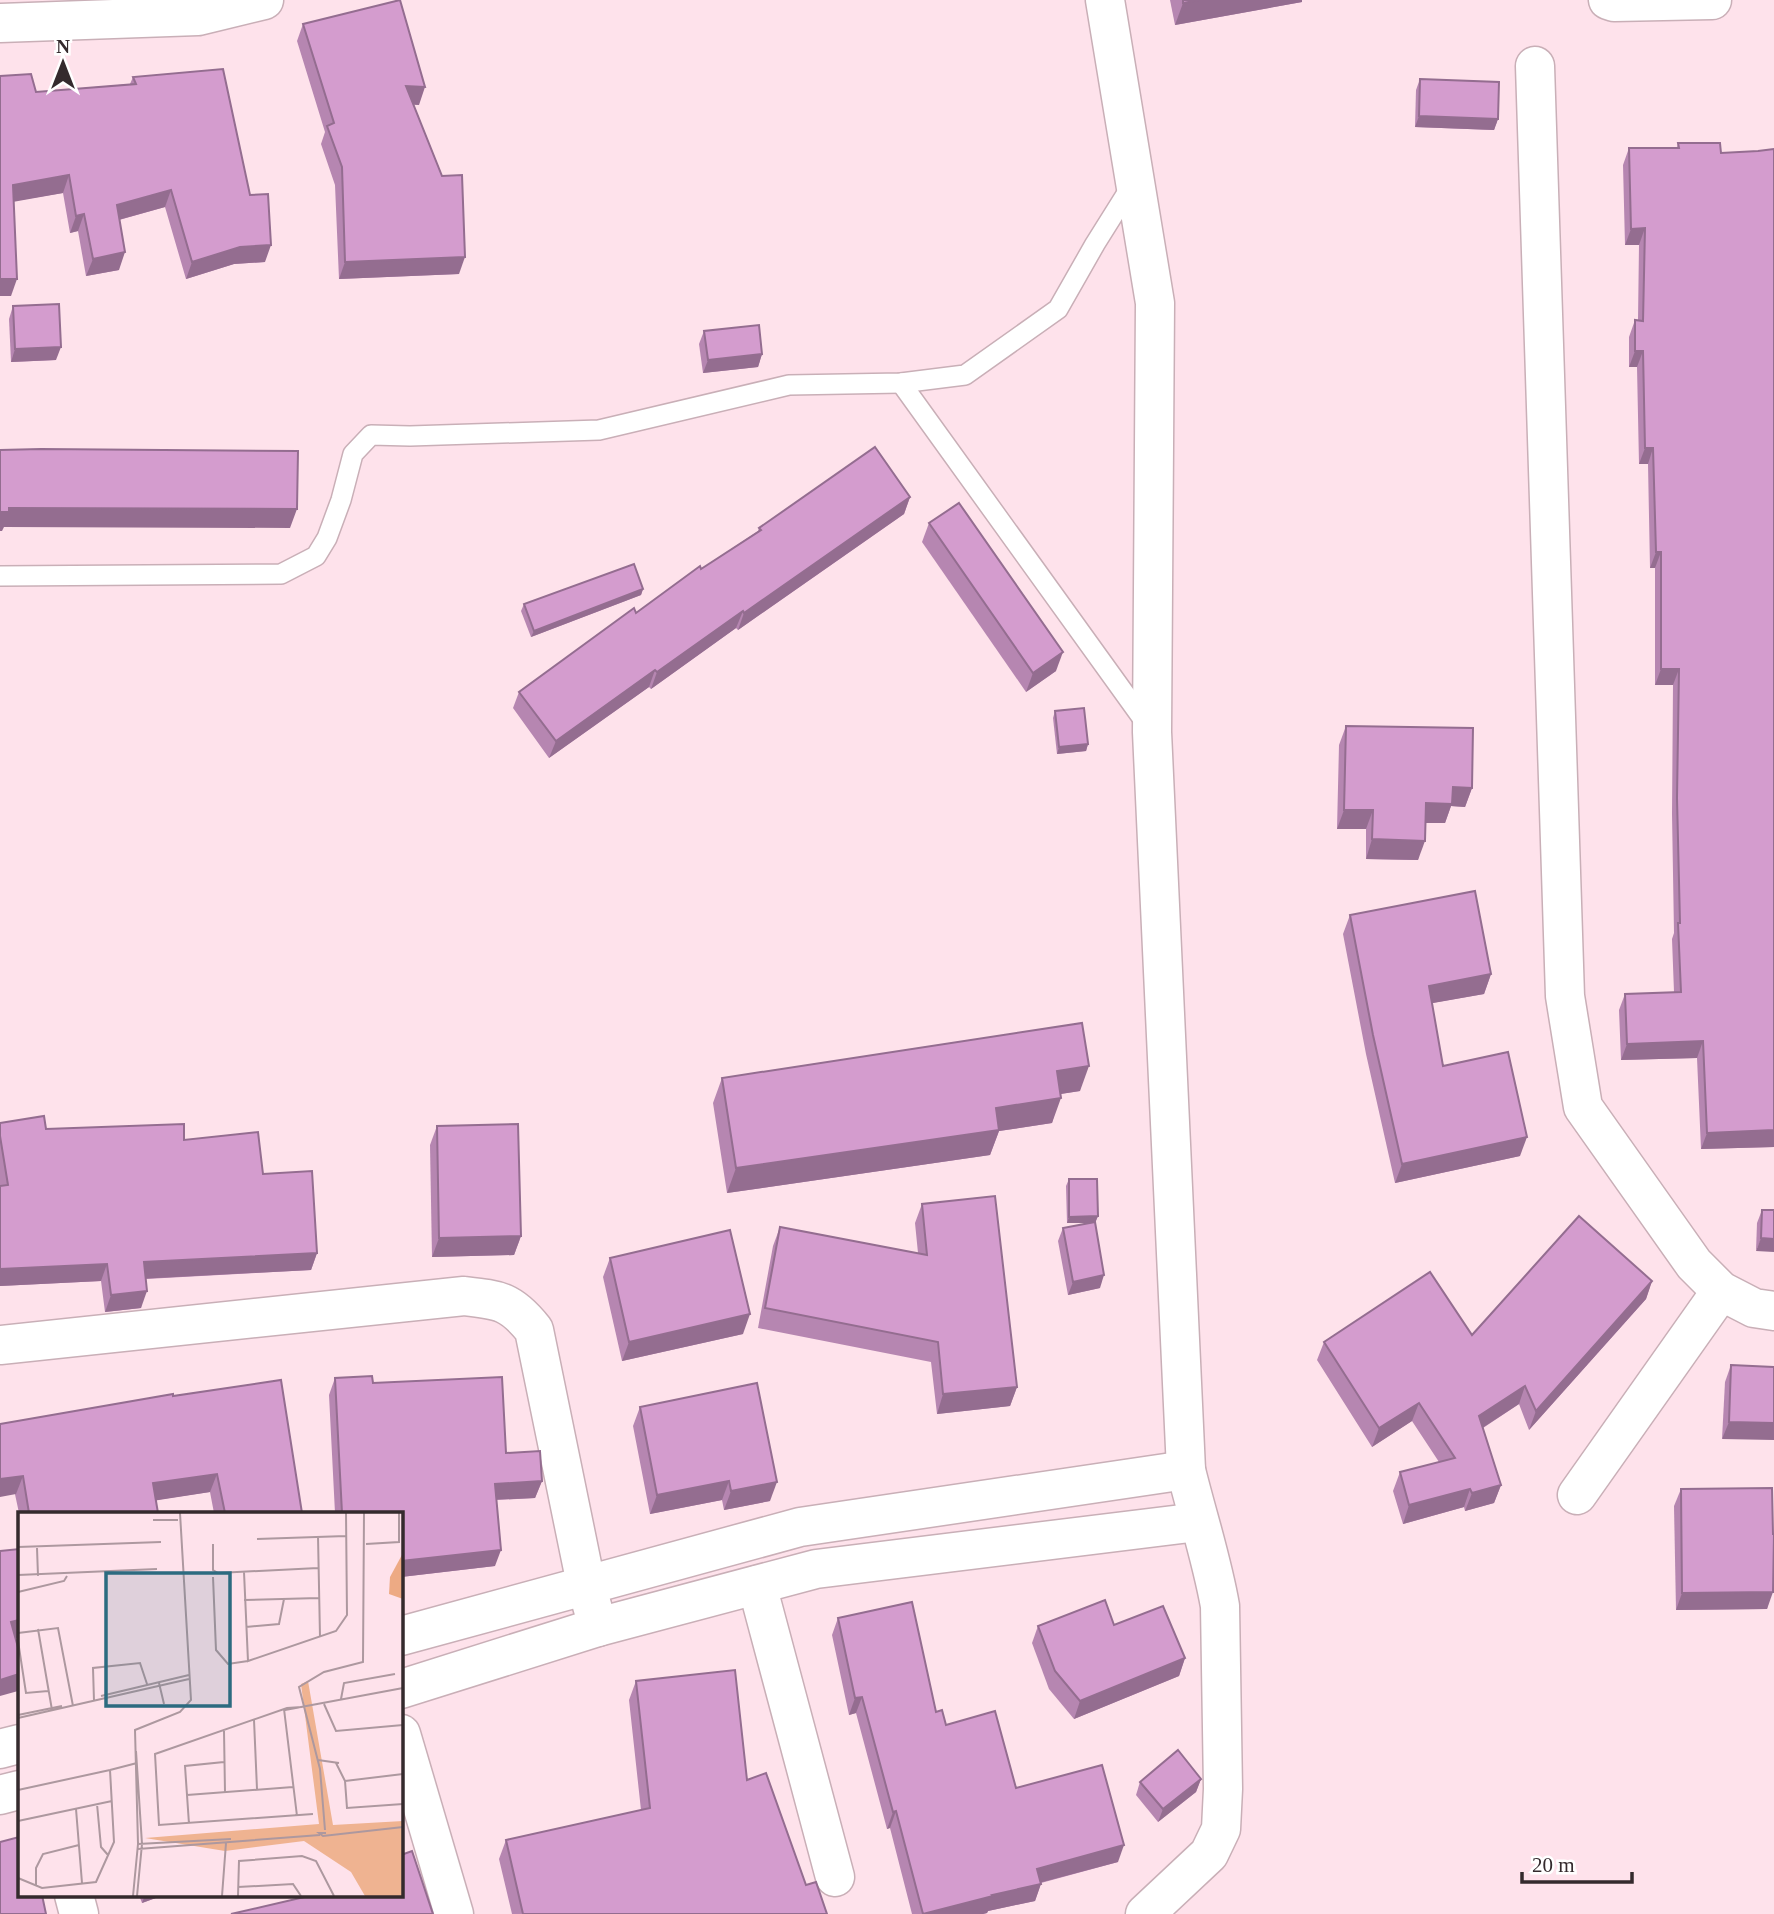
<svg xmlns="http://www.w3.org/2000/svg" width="1774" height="1914" font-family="'Times New Roman',serif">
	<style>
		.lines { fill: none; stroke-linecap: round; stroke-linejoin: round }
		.lane-casing { stroke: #c9afb7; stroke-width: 22 }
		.street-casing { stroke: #c9afb7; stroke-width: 41 }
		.lane { stroke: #fff; stroke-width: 19 }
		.street { stroke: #fff; stroke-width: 38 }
		.wall { fill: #b686b1 }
		.shaded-wall { fill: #946d90 }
		.building { fill: #d49cce; stroke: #946d90; stroke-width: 2 }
		.inset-road { fill: none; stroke: #ad989f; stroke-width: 2 }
		.view { fill: #2c6b80; fill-opacity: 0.15; stroke: #2c6b80; stroke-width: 3.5 }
		.inset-edge { fill: none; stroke: #342a2d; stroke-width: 3.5 }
	</style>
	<rect width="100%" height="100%" fill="#fee2eb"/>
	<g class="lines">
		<g class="lane-casing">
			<g id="lane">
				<polyline points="901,383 1148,726"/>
				<polyline points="0,576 281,574 316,556 327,538 341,500 353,454 371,435 410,436 599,430 789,385 901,383 965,375 1058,309 1095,244 1132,185"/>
			</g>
		</g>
		<g class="street-casing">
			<g id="street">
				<path d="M1105,0L1155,303L1152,732L1186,1470C1197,1515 1212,1560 1220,1606L1223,1789L1221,1829L1209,1854L1145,1914"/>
				<polyline points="1608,0 1614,2 1712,0"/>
				<polyline points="0,23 198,16 264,0"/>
				<polyline points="1535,66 1565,996 1583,1107 1694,1264 1721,1291 1754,1308 1774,1311"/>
				<path d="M0,1345L464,1296C500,1300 511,1301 534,1330L586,1584L598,1627"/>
				<polyline points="1577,1495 1721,1291"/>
				<polyline points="757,1585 835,1877"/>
				<polyline points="401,1636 800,1527 1186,1470"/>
				<polyline points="401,1689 598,1627 816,1569 1198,1522"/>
				<polyline points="401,1734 454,1914"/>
				<polyline points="0,1749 19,1744"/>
				<polyline points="0,1795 19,1790"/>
				<polyline points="74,1895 79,1914"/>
			</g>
		</g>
		<use href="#lane" class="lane"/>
		<use href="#street" class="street"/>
	</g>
	<g class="wall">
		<polygon points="1170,0 1302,0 1302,2 1175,25"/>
		<polygon points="303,24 419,105 413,104 459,274 339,279 335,185 321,144 325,132 297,41"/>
		<polygon points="0,76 36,92 130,84 133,77 265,262 234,264 186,279 165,207 119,220 119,270 86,276 78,231 70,233 63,193 14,201 11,296 0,296"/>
		<polygon points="1420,79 1498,119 1494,130 1415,127 1416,90"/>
		<polygon points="1678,143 1774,1147 1701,1149 1697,1058 1621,1060 1619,1010 1625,994 1674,992 1672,939 1674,933 1672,814 1673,685 1655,685 1655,568 1650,568 1648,464 1639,464 1637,367 1629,367 1629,337 1635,320 1638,321 1639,245 1625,245 1623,165 1629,148 1677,148"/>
		<polygon points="13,306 56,360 11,362 9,319"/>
		<polygon points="704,331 762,354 758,367 703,373 699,344"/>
		<polygon points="910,497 904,514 738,630 736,628 651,689 649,687 549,758 513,708 519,692 758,531 759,528"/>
		<polygon points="929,523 1056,671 1026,692 922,542"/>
		<polygon points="643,589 641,595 531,637 521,611 524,604"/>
		<polygon points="1055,711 1088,744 1086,751 1057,754 1053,718"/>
		<polygon points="1346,726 1472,788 1465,807 1451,806 1445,823 1426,823 1418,860 1366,859 1366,829 1337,829 1339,745"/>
		<polygon points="1350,915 1491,974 1484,994 1432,1003 1443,1066 1520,1156 1395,1183 1366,1054 1343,934"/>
		<polygon points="722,1078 1080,1091 1060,1094 1052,1123 999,1131 990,1155 727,1193 713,1103"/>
		<polygon points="0,1123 46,1129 184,1140 263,1174 317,1253 311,1270 146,1279 141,1308 105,1312 101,1281 0,1286"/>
		<polygon points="437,1126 521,1236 514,1255 432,1257 430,1145"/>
		<polygon points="1069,1179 1098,1216 1095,1223 1100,1288 1068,1295 1058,1241 1063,1228 1094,1223 1067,1223 1066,1186"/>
		<polygon points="922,1204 1017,1387 1010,1406 937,1414 931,1362 758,1328 773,1246 780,1227 918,1253 915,1223"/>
		<polygon points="1762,1210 1774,1210 1756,1251 1757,1223"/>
		<polygon points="610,1258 743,1334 622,1361 603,1277"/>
		<polygon points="1652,1281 1646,1299 1529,1430 1519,1404 1483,1428 1501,1485 1494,1503 1465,1511 1464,1507 1403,1524 1393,1491 1400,1472 1439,1462 1412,1421 1372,1447 1317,1360 1324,1342 1472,1335"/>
		<polygon points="1731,1365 1774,1367 1722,1439 1725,1382"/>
		<polygon points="335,1378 373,1383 506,1453 542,1481 535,1498 496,1500 495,1566 401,1577 401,1513 335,1513 329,1395"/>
		<polygon points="173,1396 302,1513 214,1513 210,1492 156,1500 158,1513 19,1513 0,1424"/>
		<polygon points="640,1407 770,1501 724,1510 722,1500 650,1514 633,1426"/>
		<polygon points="1681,1489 1773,1585 1767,1609 1676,1610 1674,1506"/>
		<polygon points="838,1618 936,1712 946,1725 1016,1788 1118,1862 1041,1883 1035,1901 988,1911 987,1913 983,1914 912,1914 890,1828 887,1829 856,1713 849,1715 832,1635"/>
		<polygon points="1114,1625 1185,1658 1179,1676 1074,1719 1049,1689 1032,1643 1038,1626"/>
		<polygon points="636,1681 747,1780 806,1885 827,1914 512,1914 499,1859 506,1840 641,1810 629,1700"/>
		<polygon points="1201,1779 1196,1792 1158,1822 1136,1795 1140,1782"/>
		<polygon points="139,1895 164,1895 142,1903"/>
	</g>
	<g class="shaded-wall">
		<polygon points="1199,0 1302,0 1302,2 1175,25 1183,3"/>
		<polygon points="406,86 425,87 419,105 400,104"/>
		<polygon points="1419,116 1498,119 1494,130 1415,127"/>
		<polygon points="69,175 63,193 7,203 13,185"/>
		<polygon points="171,190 165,207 111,222 117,205"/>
		<polygon points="84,214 78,231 70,233 76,216"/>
		<polygon points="1645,228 1639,245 1625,245 1631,229"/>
		<polygon points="271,245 265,262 234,264 186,279 192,262 240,247"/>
		<polygon points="125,252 119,270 86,276 93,259"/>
		<polygon points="465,257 459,274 339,279 345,262"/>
		<polygon points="0,279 17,279 11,296 0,296"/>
		<polygon points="61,347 56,360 11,362 15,349"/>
		<polygon points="1635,351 1643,351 1637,367 1629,367"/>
		<polygon points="762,354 758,367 703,373 708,360"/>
		<polygon points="1645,448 1653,448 1648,464 1639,464"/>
		<polygon points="910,497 904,514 738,630 744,613"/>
		<polygon points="9,508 297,509 290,528 4,527 2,531 0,531 0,512"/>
		<polygon points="1656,552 1661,552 1655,568 1650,568"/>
		<polygon points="643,589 641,595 531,637 534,631"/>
		<polygon points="743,611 736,628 651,689 657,672"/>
		<polygon points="1063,652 1056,671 1026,692 1033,673"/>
		<polygon points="1661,669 1679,669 1673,685 1655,685"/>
		<polygon points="655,670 649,687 549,758 556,741"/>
		<polygon points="1088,744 1086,751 1057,754 1059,747"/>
		<polygon points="1453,787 1472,788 1465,807 1451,806 1445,823 1419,823 1426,803"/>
		<polygon points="1344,810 1373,810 1366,829 1337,829"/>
		<polygon points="1372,839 1425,841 1418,860 1366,859"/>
		<polygon points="1491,974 1484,994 1422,1005 1429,986"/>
		<polygon points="1703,1041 1697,1058 1621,1060 1627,1044"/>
		<polygon points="1089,1066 1080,1091 1048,1096 1057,1071"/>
		<polygon points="1061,1098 1052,1123 999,1131 990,1155 727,1193 736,1168 996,1108"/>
		<polygon points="1774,1130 1774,1147 1701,1149 1707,1133"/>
		<polygon points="1527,1137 1520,1156 1395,1183 1402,1164"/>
		<polygon points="1098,1216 1095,1223 1067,1223 1069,1217"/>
		<polygon points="521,1236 514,1255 432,1257 439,1238"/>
		<polygon points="1761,1238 1774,1239 1774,1252 1756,1251"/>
		<polygon points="317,1253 311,1270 138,1279 144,1262"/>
		<polygon points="107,1264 101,1281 0,1286 0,1269"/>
		<polygon points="1104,1275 1100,1288 1068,1295 1073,1282"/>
		<polygon points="1652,1281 1646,1299 1529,1430 1536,1411"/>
		<polygon points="147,1291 141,1308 105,1312 111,1295"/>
		<polygon points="750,1314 743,1334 622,1361 629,1342"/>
		<polygon points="1525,1386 1519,1404 1473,1434 1479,1416"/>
		<polygon points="1017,1387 1010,1406 937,1414 943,1394"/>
		<polygon points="1419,1403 1412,1421 1372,1447 1379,1428"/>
		<polygon points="1729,1422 1774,1423 1774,1440 1722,1439"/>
		<polygon points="217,1474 210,1492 146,1502 153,1483"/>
		<polygon points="23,1476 16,1494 0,1497 0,1479"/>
		<polygon points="542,1481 535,1498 488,1500 495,1484"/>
		<polygon points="729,1481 722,1500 650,1514 657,1495"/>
		<polygon points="777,1482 770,1501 724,1510 731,1491"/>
		<polygon points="1501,1485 1494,1503 1465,1511 1472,1493"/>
		<polygon points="1470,1489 1464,1507 1403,1524 1409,1505"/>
		<polygon points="501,1550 495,1566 401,1577 401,1561"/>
		<polygon points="1773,1592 1767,1609 1676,1610 1682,1593"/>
		<polygon points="19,1620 19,1638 4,1640 11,1622"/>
		<polygon points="1185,1658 1179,1676 1074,1719 1080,1701"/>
		<polygon points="19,1674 18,1691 0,1696 0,1680"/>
		<polygon points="862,1697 856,1713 849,1715 855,1698"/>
		<polygon points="1201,1779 1196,1792 1158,1822 1163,1809"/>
		<polygon points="896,1811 890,1828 887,1829 893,1812"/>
		<polygon points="1124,1845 1118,1862 1031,1885 1037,1869"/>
		<polygon points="1041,1884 1035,1901 988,1911 987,1913 983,1914 923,1914 992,1895"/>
		<polygon points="145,1895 164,1895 142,1903"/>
	</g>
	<g class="building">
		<polygon points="400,0 425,87 406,86 442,176 462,175 465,257 345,262 342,167 327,126 334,123 303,24"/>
		<polygon points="1183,0 1199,0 1183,3"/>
		<polygon points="223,69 250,195 268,194 271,245 240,247 192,262 171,190 117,205 125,252 93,259 84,214 76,216 69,175 13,185 17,279 0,279 0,76 31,74 36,92 136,84 133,77"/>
		<polygon points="1420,79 1499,82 1498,119 1419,116"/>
		<polygon points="1678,143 1720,143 1721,153 1758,151 1774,149 1774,1130 1707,1133 1703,1041 1627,1044 1625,994 1681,992 1678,923 1680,923 1677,798 1679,669 1661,669 1661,552 1656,552 1653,448 1645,448 1643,351 1635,351 1635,320 1643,321 1645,228 1631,229 1629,148 1679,148"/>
		<polygon points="59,304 61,347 15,349 13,306"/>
		<polygon points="759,325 762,354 708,360 704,331"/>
		<polygon points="875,447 910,497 744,613 743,611 657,672 655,670 556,741 519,692 634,608 636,613 700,566 701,569 761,530 759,528"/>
		<polygon points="41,449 298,451 297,509 9,508 9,512 0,512 0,450"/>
		<polygon points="959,503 1063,652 1033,673 929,523"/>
		<polygon points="634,564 643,589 534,631 524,604"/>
		<polygon points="1084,708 1088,744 1059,747 1055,711"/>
		<polygon points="1346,726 1473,728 1472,788 1453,787 1452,804 1426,803 1425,841 1372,839 1373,810 1344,810"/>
		<polygon points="1475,891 1491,974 1429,986 1443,1066 1508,1052 1527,1137 1402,1164 1373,1035 1350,915"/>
		<polygon points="1082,1023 1089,1066 1057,1071 1061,1098 996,1108 999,1130 736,1168 722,1078"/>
		<polygon points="44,1116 46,1129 184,1124 184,1140 258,1132 263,1174 312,1171 317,1253 144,1262 147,1291 111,1295 107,1264 0,1269 0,1186 8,1185 0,1136 0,1123"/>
		<polygon points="518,1124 521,1236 439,1238 437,1126"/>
		<polygon points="1069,1179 1097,1179 1098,1216 1069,1217"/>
		<polygon points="995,1196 1017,1387 943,1394 938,1342 765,1308 780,1227 927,1255 922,1204"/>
		<polygon points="1762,1210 1774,1210 1774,1239 1761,1238"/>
		<polygon points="1579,1216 1652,1281 1536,1411 1525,1386 1479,1416 1501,1485 1472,1493 1470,1489 1409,1505 1400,1472 1455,1458 1419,1403 1379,1428 1324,1342 1430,1272 1472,1335"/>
		<polygon points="1095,1222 1104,1275 1073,1282 1063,1228"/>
		<polygon points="730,1230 750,1314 629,1342 610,1258"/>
		<polygon points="1731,1365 1774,1367 1774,1423 1729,1422"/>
		<polygon points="372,1376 373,1383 502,1377 506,1453 540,1451 542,1481 495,1484 501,1550 401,1561 401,1513 342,1513 335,1378"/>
		<polygon points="281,1380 302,1513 225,1513 217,1474 153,1483 158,1513 29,1513 23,1476 0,1479 0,1424 173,1394 173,1396"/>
		<polygon points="757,1383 777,1482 731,1491 729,1481 657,1495 640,1407"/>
		<polygon points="1772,1488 1773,1534 1774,1534 1773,1592 1682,1593 1681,1489"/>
		<polygon points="19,1549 19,1620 11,1622 19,1651 19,1674 0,1680 0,1551"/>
		<polygon points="1105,1600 1114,1625 1163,1606 1185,1658 1080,1701 1055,1671 1038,1626"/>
		<polygon points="912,1602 936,1712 942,1710 946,1725 995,1711 1016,1788 1102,1765 1124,1845 1037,1869 1041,1884 992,1895 993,1896 923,1914 896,1811 893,1812 862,1697 855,1698 838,1618"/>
		<polygon points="735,1670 747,1780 766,1773 806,1885 816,1882 827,1914 523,1914 506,1840 650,1808 636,1681"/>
		<polygon points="1178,1750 1201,1779 1163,1809 1140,1782"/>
		<polygon points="19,1837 19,1895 42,1895 46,1914 0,1914 0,1842"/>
		<polygon points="412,1851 433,1914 231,1914 313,1895 401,1895 401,1855"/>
	</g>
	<g transform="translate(18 1512)">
		<rect width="385" height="385" fill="#fee2eb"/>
		<path d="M290,169L315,313L385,309V384H347L333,360L286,329L207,339L127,326L301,312L283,172Z" fill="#efb391"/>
		<path d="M385,41V87L371,82L372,65Z" fill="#edaa84"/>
		<path class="inset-road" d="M135,8H160M300,24L302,125M239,27L328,24M195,32V58L200,61L300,56M348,32L381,30V1M0,35L143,30M19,36L20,64M226,60L230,149L318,119L329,103L328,1M0,63L139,57M195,65L198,138L210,152L230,149M0,80L46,69L49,64M226,88L301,86M228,115L261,112L266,87M20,117L34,198M0,121L40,116L55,194M0,129L8,181L30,179M141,171L146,192M83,184L171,163M323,187L326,171L377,162M76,189L75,156L122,151L129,172M306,192L318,219L385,213M284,195L269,196L137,242L141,313L295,302M266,197L279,304M267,198L385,176M0,203L44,194M0,206L171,167M236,208L239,277M206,219L207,280M118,239L124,332L119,384M300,248L321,251M318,251L327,269L329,296L385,292M92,258L119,251M327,269L385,262M0,278L92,258L96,330L78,370L24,376L0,366M169,283L275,275M79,292L83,335L90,343M58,297L64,371M0,309L94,289M171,312L167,254L206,250M307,318L302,257L281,175L306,160L345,150L346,1M308,321H301L305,324L385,315M120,332L213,327M120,337L302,323M18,374V356L25,342L61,333M220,375L275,372L283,384M115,384L120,332L117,218L162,200L173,188L162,1M204,384L208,331M220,384L221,349L284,344L298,349L316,384"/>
		<path class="view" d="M88,61H212V194H88Z"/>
		<rect width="385" height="385" class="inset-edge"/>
	</g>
	<g transform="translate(63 63)" stroke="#ffffff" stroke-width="5" paint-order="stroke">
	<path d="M0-5L12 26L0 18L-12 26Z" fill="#342a2d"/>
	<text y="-10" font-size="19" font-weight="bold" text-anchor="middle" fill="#342a2d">N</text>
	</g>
	<path d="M1522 1872v10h110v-10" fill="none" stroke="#342a2d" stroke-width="3.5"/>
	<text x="1532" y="1872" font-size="21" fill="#342a2d" stroke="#ffffff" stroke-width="5" paint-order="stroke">20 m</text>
</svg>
